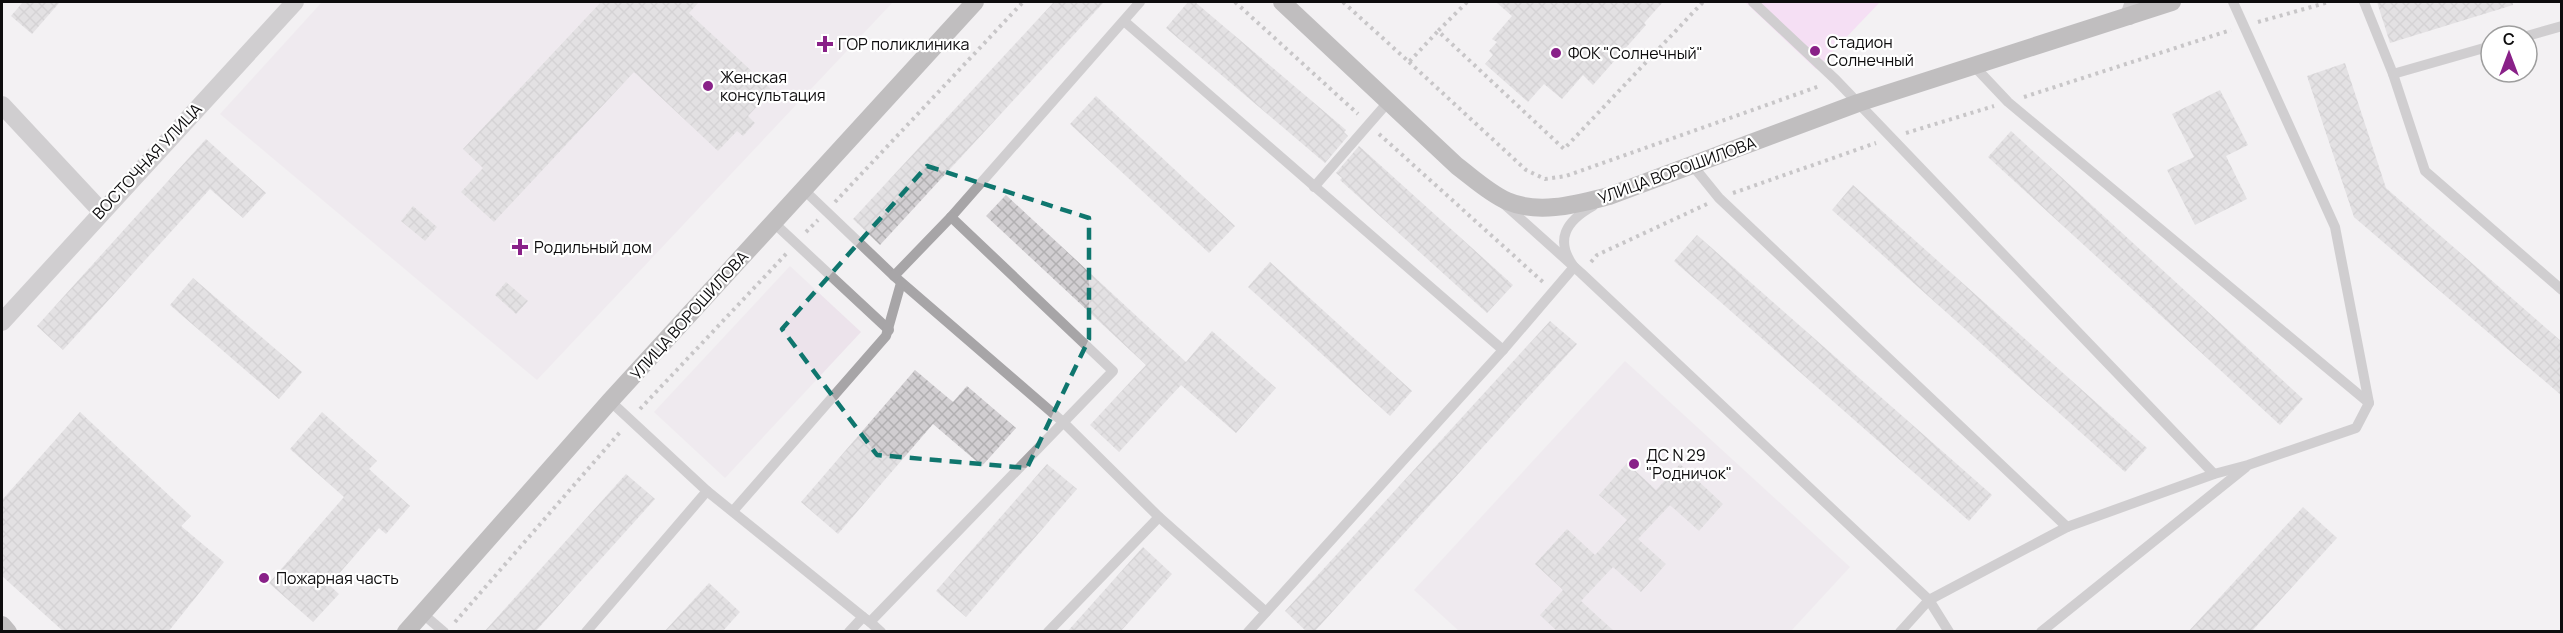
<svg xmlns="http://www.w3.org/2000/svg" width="2563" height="633" font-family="Manrope,sans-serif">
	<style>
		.built { fill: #ece3eb }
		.grass { fill: #f9c9f5 }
		.building { fill: url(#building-cross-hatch) }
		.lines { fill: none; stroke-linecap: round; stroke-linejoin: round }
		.path { stroke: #949394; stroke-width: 4; stroke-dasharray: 3 4.5; stroke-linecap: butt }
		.lane { stroke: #a7a5a7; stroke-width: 10 }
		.street { stroke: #a7a5a7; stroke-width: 18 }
		.secondary { stroke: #838182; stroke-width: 18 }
		.marked { fill: none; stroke: #0f766e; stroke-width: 4.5; stroke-dasharray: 12 8; stroke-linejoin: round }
		.poi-dot { fill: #892188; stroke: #fff; stroke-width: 2 }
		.labels { text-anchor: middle; stroke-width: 4.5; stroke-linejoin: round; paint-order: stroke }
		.poi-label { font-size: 16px; fill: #0d0c0d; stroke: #fff; text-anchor: start }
		.street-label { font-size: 16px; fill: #0d0c0d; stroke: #fff }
	</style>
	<defs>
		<pattern id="building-cross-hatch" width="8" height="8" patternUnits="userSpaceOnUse" patternTransform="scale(1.5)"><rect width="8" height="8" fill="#d1ced1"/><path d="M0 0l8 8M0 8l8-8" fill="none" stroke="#b2b0b2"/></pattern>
	</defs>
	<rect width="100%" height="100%" fill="#f3f1f3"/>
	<g class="built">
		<polygon points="322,2 893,2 537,380 220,114"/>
		<polygon points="790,266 861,332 725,478 654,412"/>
		<polygon points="1625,361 1850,567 1791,631 1459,631 1414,590"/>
	</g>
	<polygon class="grass" points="1745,2 1880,2 1816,69"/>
	<g class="building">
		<polygon points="23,2 60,2 32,34 11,16"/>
		<polygon points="601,2 699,2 689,13 772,90 748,116 755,123 743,136 737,131 718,151 634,72 494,222 461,192 483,168 463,149"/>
		<polygon points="1054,2 1104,2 880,245 853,219"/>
		<polygon points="1188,2 1195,2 1346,130 1344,132 1348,136 1325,163 1166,28"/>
		<polygon points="1496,2 1663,2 1644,23 1646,25 1593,85 1583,75 1562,99 1544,84 1528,102 1485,64 1493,55 1489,51 1497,42 1492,39 1512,16"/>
		<polygon points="2377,2 2513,2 2513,5 2390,43"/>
		<polygon points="2345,63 2386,188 2562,342 2562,396 2354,217 2307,76"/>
		<polygon points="2220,90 2248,145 2226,156 2247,199 2195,225 2167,170 2194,157 2172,114"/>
		<polygon points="1096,96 1235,226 1209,253 1070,124"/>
		<polygon points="2011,131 2303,399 2280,425 1988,157"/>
		<polygon points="206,139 266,193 243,218 210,189 63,350 37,326"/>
		<polygon points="1359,146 1513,285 1487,313 1340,180 1342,178 1336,173"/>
		<polygon points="1853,185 2147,448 2125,472 1832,210"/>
		<polygon points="1006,195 1186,362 1212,331 1276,388 1236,433 1181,385 1119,452 1090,425 1146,365 986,216"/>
		<polygon points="413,206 437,227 425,241 401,221"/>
		<polygon points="1697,235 1992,495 1969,521 1674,261"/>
		<polygon points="1270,262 1412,391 1390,416 1248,287"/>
		<polygon points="193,278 302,372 279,399 170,305"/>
		<polygon points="506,282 528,301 516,314 495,295"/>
		<polygon points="1550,321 1577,344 1314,632 1307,632 1285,611"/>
		<polygon points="915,370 953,402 967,386 1016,428 982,466 933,424 838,534 801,502"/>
		<polygon points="80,412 191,516 181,526 224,562 168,632 64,632 2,576 2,500"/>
		<polygon points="322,412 377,461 369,469 410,506 386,534 379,528 329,585 339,594 313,622 269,583 344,497 290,449"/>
		<polygon points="1627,463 1656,490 1680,464 1723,504 1699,531 1670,505 1638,539 1666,564 1641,592 1613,567 1581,601 1615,632 1558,632 1540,615 1563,590 1535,564 1567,529 1595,555 1627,520 1599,495"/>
		<polygon points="1047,464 1077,489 966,617 936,591"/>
		<polygon points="626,474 655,499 535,632 484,632"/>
		<polygon points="2303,507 2337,538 2251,632 2188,632"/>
		<polygon points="1143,547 1172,574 1120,632 1067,632"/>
		<polygon points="709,583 740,612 722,632 664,632"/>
	</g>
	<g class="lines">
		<g class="path">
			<polyline points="1235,2 1358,114"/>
			<polyline points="1343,2 1409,62 1438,31"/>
			<polyline points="1467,2 1438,31 1564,149 1703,2"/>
			<polyline points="2258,22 2329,2"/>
			<polyline points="1409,62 1526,170 1545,179 1566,176 1820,86"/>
			<polyline points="2024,97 2231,30"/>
			<polyline points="1906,133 1994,106"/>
			<polyline points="1379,134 1543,282"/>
			<polyline points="1733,193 1876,143"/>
			<polyline points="835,202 1023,2"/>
			<polyline points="806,232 818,220"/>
			<polyline points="1591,262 1597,255 1707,204"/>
			<polyline points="640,409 787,253"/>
			<polyline points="455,622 621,431"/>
		</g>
		<g class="lane">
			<polyline points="1753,2 1836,80 2214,474"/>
			<polyline points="2364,2 2393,74 2425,171 2562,290"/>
			<polyline points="1124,21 1503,350"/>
			<polyline points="2527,36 2562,26"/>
			<polyline points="1974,66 2008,102 2369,403"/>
			<polyline points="2393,74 2491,46"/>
			<polyline points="1693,166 1719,198 2067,527"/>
			<polyline points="1314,187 1389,101"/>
			<polyline points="804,190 894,276 1063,422 1159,517 1266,612"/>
			<polyline points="1503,203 1581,273 1929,600 2067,527 2214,474 2248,465 2356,428 2369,403 2335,227 2233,2"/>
			<polyline points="774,223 889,330"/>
			<polyline points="894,276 951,217 1140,2"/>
			<polyline points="610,401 707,491 863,617"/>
			<polyline points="733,511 886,336 901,283"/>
			<polyline points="423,614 444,632"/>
			<polyline points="870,622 881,632"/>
			<polyline points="586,632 707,491"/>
			<polyline points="849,632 863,617 870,622 1113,371 951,217"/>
			<polyline points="1048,632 1159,517"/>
			<path d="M1248,632L1503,350L1574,267C1554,240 1566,221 1593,206"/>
			<polyline points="1900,632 1929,600 1949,632"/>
			<polyline points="2041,632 2246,467"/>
		</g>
		<g class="street">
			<polyline points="2129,16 2134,2"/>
			<polyline points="2,105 101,211"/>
			<polyline points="2,322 295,2"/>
		</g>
		<g class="secondary">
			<path d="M1282,2L1457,166C1473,178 1489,193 1507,201C1539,215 1577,204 1609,196L1858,103L2172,2"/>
			<polyline points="2,625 8,632"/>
			<polyline points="406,632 610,401 975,2"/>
		</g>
	</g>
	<path d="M0 0H2563V633H0ZM927,166L1089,218V339L1027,468L877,455L782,329Z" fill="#f3f1f3" fill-opacity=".55" fill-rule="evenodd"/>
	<path class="marked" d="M927,166L1089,218V339L1027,468L877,455L782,329Z"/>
	<g class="poi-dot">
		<path d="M822 35h6v6h6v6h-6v6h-6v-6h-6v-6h6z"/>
		<circle cx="1815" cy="51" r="6"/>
		<circle cx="1556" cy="53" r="6"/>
		<circle cx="708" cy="86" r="6"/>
		<path d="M517 238h6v6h6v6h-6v6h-6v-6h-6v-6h6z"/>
		<circle cx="1634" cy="464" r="6"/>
		<circle cx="264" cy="578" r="6"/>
	</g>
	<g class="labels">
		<g class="poi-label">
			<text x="1827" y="48">Стадион<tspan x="1827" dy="18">Солнечный</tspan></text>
			<text x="838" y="50">ГОР поликлиника</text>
			<text x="1568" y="59">ФОК "Солнечный"</text>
			<text x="720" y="83">Женская<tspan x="720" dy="18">консультация</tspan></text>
			<text x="534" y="253">Родильный дом</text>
			<text x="1646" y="461">ДС N 29<tspan x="1646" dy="18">"Родничок"</tspan></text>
			<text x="276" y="584">Пожарная часть</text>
		</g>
		<g class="street-label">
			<text transform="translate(147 161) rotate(-47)" y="6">ВОСТОЧНАЯ УЛИЦА</text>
			<text transform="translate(1677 170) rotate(-20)" y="6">УЛИЦА ВОРОШИЛОВА</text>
			<text transform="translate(689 315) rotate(-48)" y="6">УЛИЦА ВОРОШИЛОВА</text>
		</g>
	</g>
	<rect width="2563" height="633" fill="none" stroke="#0d0c0d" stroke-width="6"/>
	<g transform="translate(2509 54)"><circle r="28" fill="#ffffff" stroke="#9e9e9e" stroke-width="1.5"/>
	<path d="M0-4.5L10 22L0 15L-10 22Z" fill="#892188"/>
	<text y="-9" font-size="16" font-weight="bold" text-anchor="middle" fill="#0d0c0d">С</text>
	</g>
</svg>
